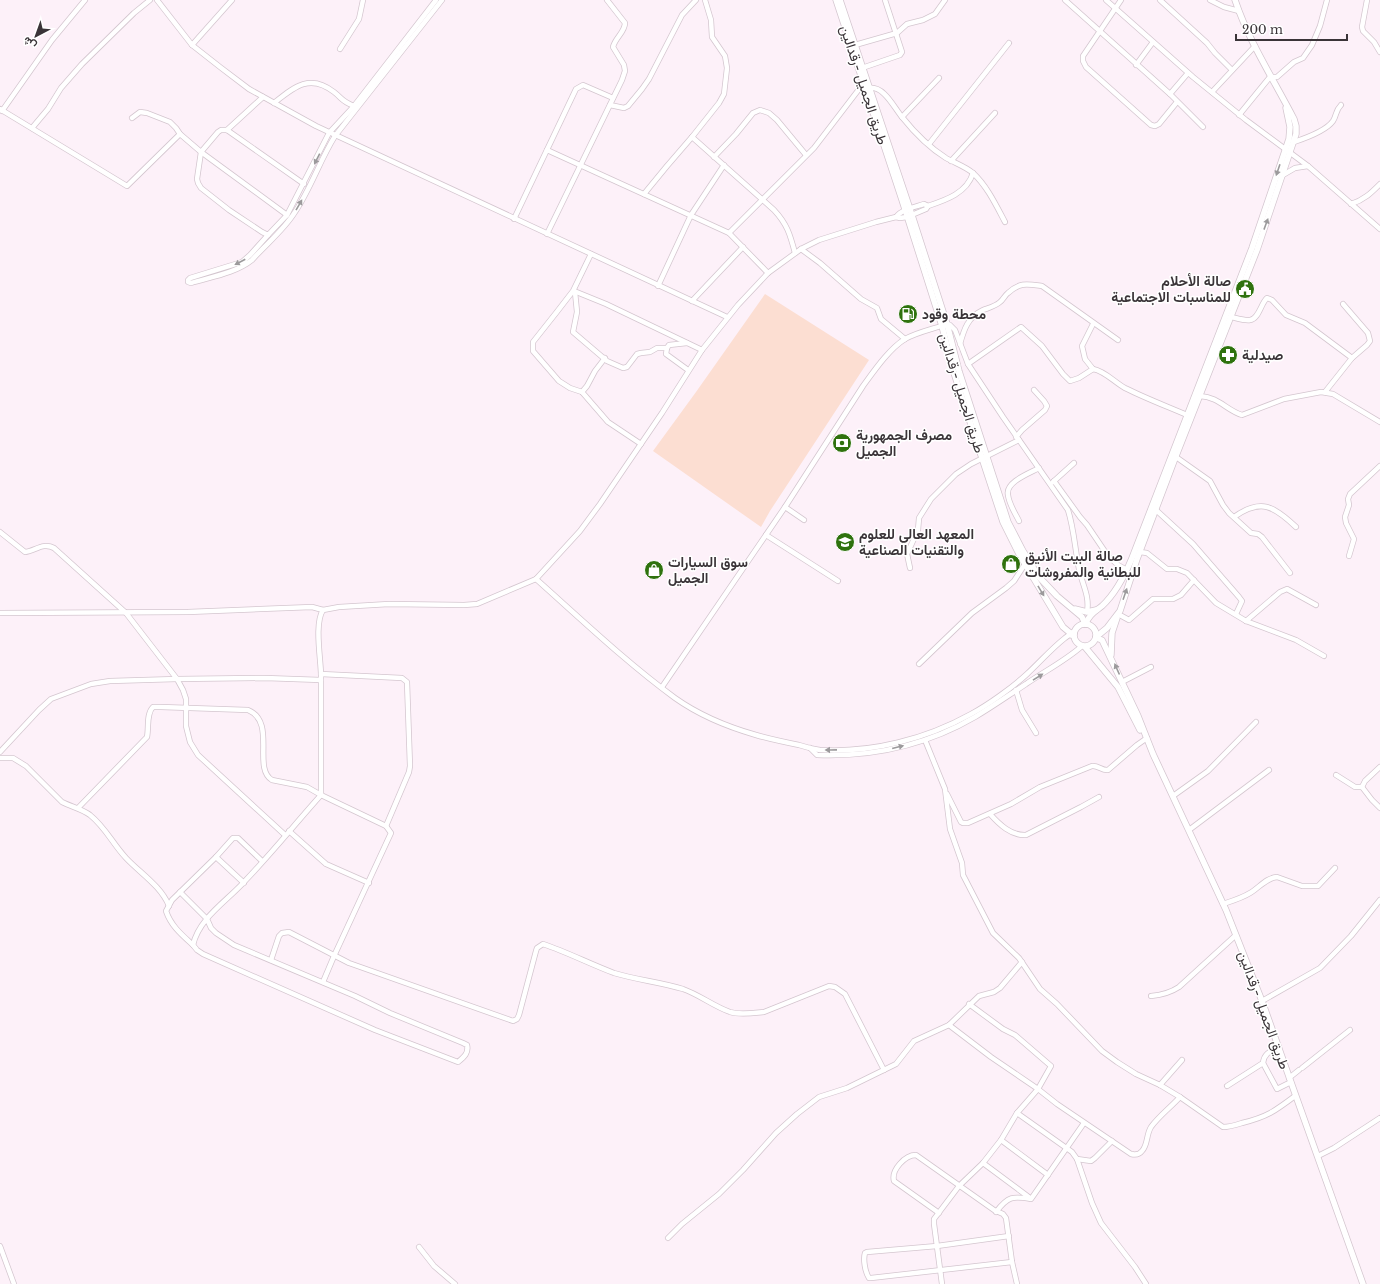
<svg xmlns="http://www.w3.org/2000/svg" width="1380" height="1284" font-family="'Libre Baskerville',Vazirmatn,serif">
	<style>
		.green { fill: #fcded2 }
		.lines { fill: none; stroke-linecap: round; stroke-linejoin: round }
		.minor-casing { stroke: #d4c6cf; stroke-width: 6 }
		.major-casing { stroke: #d4c6cf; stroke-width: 7 }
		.minor { stroke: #fff; stroke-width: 4.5 }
		.major { stroke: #fff; stroke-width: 5.5 }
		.oneway { fill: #9c9a9c }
		.labels { text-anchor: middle; stroke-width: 3; stroke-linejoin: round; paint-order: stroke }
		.street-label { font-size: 14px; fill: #3a3438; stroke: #fff }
		.poi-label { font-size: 14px; font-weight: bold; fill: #3a3438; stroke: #fff; text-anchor: start }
	</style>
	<rect width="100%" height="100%" fill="#fdf1f9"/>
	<polygon class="green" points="765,294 869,360 770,511 761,527 653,451 696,392"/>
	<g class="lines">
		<g class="minor-casing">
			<g id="minor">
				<polyline points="157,0 192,45 220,67 249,89 316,126 727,317"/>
				<polyline points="1065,0 1170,94 1203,127"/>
				<polyline points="1106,0 1193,77 1246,120 1308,166 1380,229"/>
				<polyline points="1121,0 1083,56 1083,61 1086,67 1151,125 1155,126 1159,124 1177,102"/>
				<polyline points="1160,0 1207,43 1215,53 1232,70"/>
				<polyline points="1210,0 1224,7 1239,11"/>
				<polyline points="1367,0 1362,27 1363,31 1374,42 1380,52"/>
				<polyline points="192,45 232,0"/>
				<polyline points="855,45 897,33 907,24 923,20 935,14 945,0"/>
				<polyline points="340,49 359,19 363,0"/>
				<polyline points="1136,65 1153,42"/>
				<polyline points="862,68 900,55 902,52 885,0"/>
				<path d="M869,88C884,86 893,106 902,117C914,132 930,148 946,158C955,163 966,167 973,173C987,186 996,205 1005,222"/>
				<polyline points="1212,92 1255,46"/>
				<polyline points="1170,94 1188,73"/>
				<path d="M274,103C294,87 310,73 334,92C343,99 341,101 354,106"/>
				<polyline points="610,105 624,108 628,106 642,89 649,79 682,15 696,0"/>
				<polyline points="0,109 127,186 180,134"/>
				<polyline points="2,111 52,40 85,0"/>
				<polyline points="1239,115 1270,77 1277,77 1294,62 1303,58 1312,45 1320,26 1327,0"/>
				<polyline points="902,117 939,78"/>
				<polyline points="132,118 140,112 147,113 170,122 176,128 180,134 201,152 287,215"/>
				<polyline points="32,128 48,109 61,88 82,64 134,13 150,0"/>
				<polyline points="227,130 263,97"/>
				<path d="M692,137L774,210C787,224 790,234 795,253"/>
				<path d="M1294,142C1306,138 1326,131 1333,121C1337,115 1335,111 1341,105"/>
				<polyline points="929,144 1009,43"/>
				<polyline points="547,150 729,233 768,273"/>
				<polyline points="714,157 736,134 753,113 760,110 769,113 777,120 806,155"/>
				<polyline points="951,161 995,113"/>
				<polyline points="1283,175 1295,168 1308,166"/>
				<polyline points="304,184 227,130 221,130 218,132 201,152 197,179 198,183 201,188 229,210 262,232 268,235 287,215 329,133 354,106 436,0"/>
				<polyline points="644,194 667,166 692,137 719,103 724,94 727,68 725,56 712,37 711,20 705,0"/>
				<path d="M1351,204C1364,200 1371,193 1380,184"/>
				<path d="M896,217C902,209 915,207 924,204L928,206C946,200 967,193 973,173"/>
				<polyline points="514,219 576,89 583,85 613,98"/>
				<polyline points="729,233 814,148 863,84"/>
				<path d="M547,234L622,80L625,71L624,65L613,47C615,38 625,32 625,23L607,0"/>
				<path d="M268,235L250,255L242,262L190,278L188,280V282L191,283C211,277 236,273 252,260C266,244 284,230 295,212C311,188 320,160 335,136L442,0"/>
				<polyline points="801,249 820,263 861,299 877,308 881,319 905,339"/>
				<polyline points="591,254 573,291 556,313 533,342 533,351 559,381 570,388 582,392 608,422 641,444"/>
				<polyline points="658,286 691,215 724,165"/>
				<polyline points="574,291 606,304 702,350"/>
				<polyline points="575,292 577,312 573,332 607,361 623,368 627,367 637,354 641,353 650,352 657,348 667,348"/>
				<polyline points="692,301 743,247"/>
				<path d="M1231,317C1236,318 1245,321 1250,320C1259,319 1261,303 1267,298L1272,300L1286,315L1305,323L1352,358"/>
				<polyline points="687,343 669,345 667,348 666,354 688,370"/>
				<path d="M960,344C964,329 968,317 983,310C988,308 996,306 1000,302C1003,300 1005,295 1008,293C1020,282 1027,284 1042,286L1118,340"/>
				<path d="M968,364L1021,327L1042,346L1063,374L1070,381L1079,378L1093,369C1105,371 1114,382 1125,388C1145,398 1166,406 1187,415"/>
				<polyline points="1093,369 1085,359 1082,346 1093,324"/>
				<polyline points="582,392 587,386 595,371 605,358"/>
				<polyline points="1325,392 1352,358 1367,345 1370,341 1368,333 1343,304"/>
				<path d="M1200,396C1219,397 1226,410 1242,415L1284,399L1321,392L1333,394L1380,422"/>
				<polyline points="1016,437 1022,430 1045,410 1047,406 1044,401 1034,390"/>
				<polyline points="1176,457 1210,481 1223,505 1229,513 1251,533 1258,534 1262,537 1290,573"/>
				<polyline points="1054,481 1080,517 1087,525 1108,556 1118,565 1127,570"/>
				<polyline points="1053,482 1074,463"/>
				<polyline points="785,507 804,520"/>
				<polyline points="1156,510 1193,544 1239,597 1242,601 1236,614"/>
				<path d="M1234,517C1261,498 1274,506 1296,527"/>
				<path d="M1019,521C1015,513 1009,504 1008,495C1005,482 1030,473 1039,468"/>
				<path d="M0,532L25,552C35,551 43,542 54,548L126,613L177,679L183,690L186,699V726L190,742L198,755L285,835"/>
				<polyline points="766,535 838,581"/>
				<polyline points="1140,552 1147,553 1167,569 1177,569 1187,573 1216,603 1246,621 1296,640 1324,656"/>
				<polyline points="1349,556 1354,539 1346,523 1345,517 1349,505 1348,499 1350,494 1380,466"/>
				<polyline points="910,568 907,554 918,530 919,518 931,499 956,474 971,464 1019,440"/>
				<path d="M536,579C582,620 626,662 675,698C699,715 728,727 756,735C770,739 784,742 799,745C805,747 813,749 820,750C872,753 926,739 971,714C988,705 1013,687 1027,674C1040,662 1051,649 1065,638L1069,635L1074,636"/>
				<polyline points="0,613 188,612 312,607 323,610 339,607 389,604 464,605 477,604 536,579 580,531 600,504 662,413 702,350 738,305 768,273 801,249 819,240 876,222 896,217 900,218 907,217 926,209 928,206"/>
				<polyline points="1118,614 1129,620 1153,599 1173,599 1181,595 1194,580"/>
				<polyline points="1246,621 1280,592 1287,589 1316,605"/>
				<polyline points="919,664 972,613 1006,588 1014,581 1025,564"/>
				<polyline points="321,674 402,678 407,682 410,766 409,772 386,826"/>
				<polyline points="1122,682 1151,667"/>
				<path d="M662,687L785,507L863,386C874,371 889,349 905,339C917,332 933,329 947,324L950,325L955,330L968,364L1003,417L1068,510C1074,529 1075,549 1079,569C1082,584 1090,596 1087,612"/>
				<polyline points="1016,690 1022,710 1036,733"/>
				<path d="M925,740L945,789L950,829L962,863L963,875L993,933L1019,958L1040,989L1057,1004L1102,1051L1117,1062L1136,1074L1160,1085L1180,1097L1223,1127C1229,1127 1236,1125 1242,1123C1267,1117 1275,1111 1295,1096"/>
				<path d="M810,748L817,755C872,757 927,745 975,717C992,707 1009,695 1026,684C1045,671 1065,661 1082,646"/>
				<polyline points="0,752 39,710 51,699 91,684 110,681 177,679 265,678 321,680"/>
				<path d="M0,758H13L26,766L62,802C72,807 82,809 90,815C106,828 112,843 126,858C140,873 161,886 169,906"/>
				<polyline points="1336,775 1355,787 1362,787 1372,800 1380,808"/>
				<polyline points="1362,787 1365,781 1380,767"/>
				<path d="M947,794L961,822L963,823H968L1011,804L1040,787L1092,766C1098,765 1102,771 1108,770L1137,745L1147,738"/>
				<polyline points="1173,796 1208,771 1256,722"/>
				<path d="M78,808L147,737C149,728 146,714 153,707H161L248,710C277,722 252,768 272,780L307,787L321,795L386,826L391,833L334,956L323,982"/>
				<path d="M990,814C999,824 1011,836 1026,835L1081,807L1099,797"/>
				<polyline points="1189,830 1269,770"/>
				<polyline points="289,831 326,864 369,883"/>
				<polyline points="216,857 244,883"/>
				<path d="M180,892L207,919L211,928L216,933L234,945L355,996L390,1013L463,1043L467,1045C469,1053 464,1057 458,1062L375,1030L203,954L197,950L193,945C199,918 227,901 244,882C271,854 295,824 321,795C321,756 321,716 321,676C321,659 314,624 323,610"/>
				<path d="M1223,904C1232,901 1242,898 1250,893C1260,887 1266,878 1277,877L1302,886H1318L1335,868"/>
				<path d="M193,945C182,935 171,926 166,911L172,900L216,857L233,838H238L262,861"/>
				<path d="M271,960L279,936L282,933L289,932L349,963L513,1021L517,1019L519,1015L536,951L537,948L543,944C567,952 590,964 614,973C637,980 660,982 683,989C700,995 713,1006 730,1012C740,1015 753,1013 764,1012L829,986L835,987L845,994L884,1070"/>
				<path d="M1151,996C1162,995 1170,993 1179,987L1236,935"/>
				<polyline points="1262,1001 1320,968 1351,936 1380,900"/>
				<path d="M949,1025L991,1057L1038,1089L1057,1104L1131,1154C1135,1155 1139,1155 1142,1151C1148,1145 1146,1135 1151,1127C1159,1116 1171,1107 1180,1097"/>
				<path d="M1279,1047C1271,1051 1264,1053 1263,1063L1277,1089L1291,1082"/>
				<polyline points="1302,1068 1350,1030"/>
				<polyline points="1289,1078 1299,1070"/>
				<polyline points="1160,1085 1182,1060"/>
				<polyline points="1227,1086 1263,1063"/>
				<polyline points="1017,1113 1072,1152 1077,1159 1092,1203 1101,1223 1135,1267 1146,1284"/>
				<polyline points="1001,1140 1048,1175"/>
				<polyline points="1318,1156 1334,1148 1380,1118"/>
				<polyline points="1077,1159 1091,1161 1095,1158 1112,1141"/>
				<polyline points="983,1163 1030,1198"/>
				<path d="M996,1212C1008,1196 1013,1196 1031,1199L1084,1123"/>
				<path d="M939,1213L894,1181C891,1170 905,1155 916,1155L994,1210L1003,1214L1006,1218L1012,1262L1017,1284"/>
				<path d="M1009,1236L937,1246L867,1252L865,1253C863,1259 865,1272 869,1278H871L1012,1262"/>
				<polyline points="668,1238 682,1224 719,1194 743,1170 776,1133 797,1114 819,1097 847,1088 896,1064 914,1041 949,1025 979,996 994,992 1000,988 1022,962"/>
				<polyline points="0,1246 14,1284"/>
				<polyline points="419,1247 434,1266 455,1284"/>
				<polyline points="942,1284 934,1224 934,1219 959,1186 983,1163 1001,1140 1017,1113 1038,1089 1051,1066 1015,1035 1003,1029 969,1004"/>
			</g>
		</g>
		<g class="major-casing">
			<g id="major">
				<polyline points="836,0 902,200 942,326 953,370 1003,522 1019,554 1063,627 1069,632 1074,634"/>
				<polyline points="840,0 910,209 947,324 959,371 1008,522 1023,551 1039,577 1057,596 1082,617 1085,624"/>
				<polyline points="1075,609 1087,612 1096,610"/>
				<circle cx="1085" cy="635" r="11"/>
				<path d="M1086,624C1088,615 1096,611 1102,606C1116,593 1125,575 1132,558L1252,248L1289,139L1290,127L1286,108"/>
				<path d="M1096,637L1107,628L1120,611L1137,559L1174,461L1257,250L1296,134V126L1294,119C1274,80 1249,42 1235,0"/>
				<polyline points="1096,638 1102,640 1138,716 1153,754 1226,910 1262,1001 1363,1284"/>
				<polyline points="1085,647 1118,687 1140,730"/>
				<polyline points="1111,655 1112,633 1117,618"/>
			</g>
		</g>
		<use href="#minor" class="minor"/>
		<use href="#major" class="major"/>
	</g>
	<defs><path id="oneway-solid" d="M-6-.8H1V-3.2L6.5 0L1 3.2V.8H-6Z"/></defs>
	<g class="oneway">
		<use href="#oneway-solid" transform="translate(317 159) rotate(117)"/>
		<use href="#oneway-solid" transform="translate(1278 170) rotate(109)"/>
		<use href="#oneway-solid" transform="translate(299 205) rotate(-60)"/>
		<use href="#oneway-solid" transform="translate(1266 224) rotate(-70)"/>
		<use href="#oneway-solid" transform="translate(240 262) rotate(152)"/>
		<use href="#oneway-solid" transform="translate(1041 591) rotate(59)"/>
		<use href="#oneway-solid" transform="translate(1125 594) rotate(-71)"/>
		<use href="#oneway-solid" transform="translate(1117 669) rotate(-114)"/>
		<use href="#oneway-solid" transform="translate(1038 677) rotate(-32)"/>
		<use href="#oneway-solid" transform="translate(898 747) rotate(-14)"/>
		<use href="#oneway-solid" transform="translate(831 750) rotate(179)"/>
	</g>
	<defs>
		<g id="civic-disc" transform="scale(1)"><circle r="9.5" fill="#2f720e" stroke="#fff"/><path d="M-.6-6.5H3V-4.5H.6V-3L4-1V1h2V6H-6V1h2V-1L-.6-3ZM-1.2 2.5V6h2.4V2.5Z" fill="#fff"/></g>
		<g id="fuel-disc" transform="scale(1)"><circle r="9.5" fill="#2f720e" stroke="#fff"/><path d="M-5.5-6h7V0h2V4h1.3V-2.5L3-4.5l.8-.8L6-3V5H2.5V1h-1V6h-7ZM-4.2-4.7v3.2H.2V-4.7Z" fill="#fff"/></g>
		<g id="pharmacy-disc" transform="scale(1)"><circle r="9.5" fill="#2f720e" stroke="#fff"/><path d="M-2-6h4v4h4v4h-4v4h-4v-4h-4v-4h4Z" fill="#fff"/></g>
		<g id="bank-disc" transform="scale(1)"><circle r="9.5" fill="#2f720e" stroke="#fff"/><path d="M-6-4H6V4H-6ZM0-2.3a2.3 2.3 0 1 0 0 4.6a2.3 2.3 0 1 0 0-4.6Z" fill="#fff"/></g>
		<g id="university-disc" transform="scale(1)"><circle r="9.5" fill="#2f720e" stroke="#fff"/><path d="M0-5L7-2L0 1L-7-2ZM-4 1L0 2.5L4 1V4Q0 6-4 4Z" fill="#fff"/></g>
		<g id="shop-disc" transform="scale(1)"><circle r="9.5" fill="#2f720e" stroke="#fff"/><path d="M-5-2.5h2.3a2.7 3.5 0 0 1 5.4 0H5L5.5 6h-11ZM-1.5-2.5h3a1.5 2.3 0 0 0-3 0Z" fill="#fff"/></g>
	</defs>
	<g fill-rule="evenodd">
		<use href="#civic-disc" x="1245" y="289"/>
		<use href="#fuel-disc" x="908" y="314"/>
		<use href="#pharmacy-disc" x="1228" y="355"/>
		<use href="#bank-disc" x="842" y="443"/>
		<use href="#university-disc" x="845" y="542"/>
		<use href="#shop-disc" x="1011" y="564"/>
		<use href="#shop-disc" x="654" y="570"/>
	</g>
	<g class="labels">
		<g class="street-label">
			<text transform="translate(864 85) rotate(72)" y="5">طريق الجميل -رقدالين</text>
			<text transform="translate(962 393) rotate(73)" y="5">طريق الجميل -رقدالين</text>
			<text transform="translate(1264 1010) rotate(70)" y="5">طريق الجميل -رقدالين</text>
		</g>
		<g class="poi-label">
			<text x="1231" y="286" text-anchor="end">صالة الأحلام<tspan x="1231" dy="16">للمناسبات الاجتماعية</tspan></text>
			<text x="922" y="319">محطة وقود</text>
			<text x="1242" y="360">صيدلية</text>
			<text x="856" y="440">مصرف الجمهورية<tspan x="856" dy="16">الجميل</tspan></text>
			<text x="859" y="539">المعهد العالي للعلوم<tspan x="859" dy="16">والتقنيات الصناعية</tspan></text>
			<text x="1025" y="561">صالة البيت الأنيق<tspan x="1025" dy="16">للبطانية والمفروشات</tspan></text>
			<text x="668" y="567">سوق السيارات<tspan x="668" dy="16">الجميل</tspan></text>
		</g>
	</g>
	<g transform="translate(36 36) rotate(221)" stroke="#ffffff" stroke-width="3" paint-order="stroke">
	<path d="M0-3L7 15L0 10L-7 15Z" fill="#3a3438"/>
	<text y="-6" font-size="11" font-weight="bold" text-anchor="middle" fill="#3a3438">ش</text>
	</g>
	<path d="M1236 34v6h111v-6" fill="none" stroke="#3a3438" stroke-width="2"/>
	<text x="1242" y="34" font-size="12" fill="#3a3438" stroke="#ffffff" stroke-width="3" paint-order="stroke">200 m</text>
</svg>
